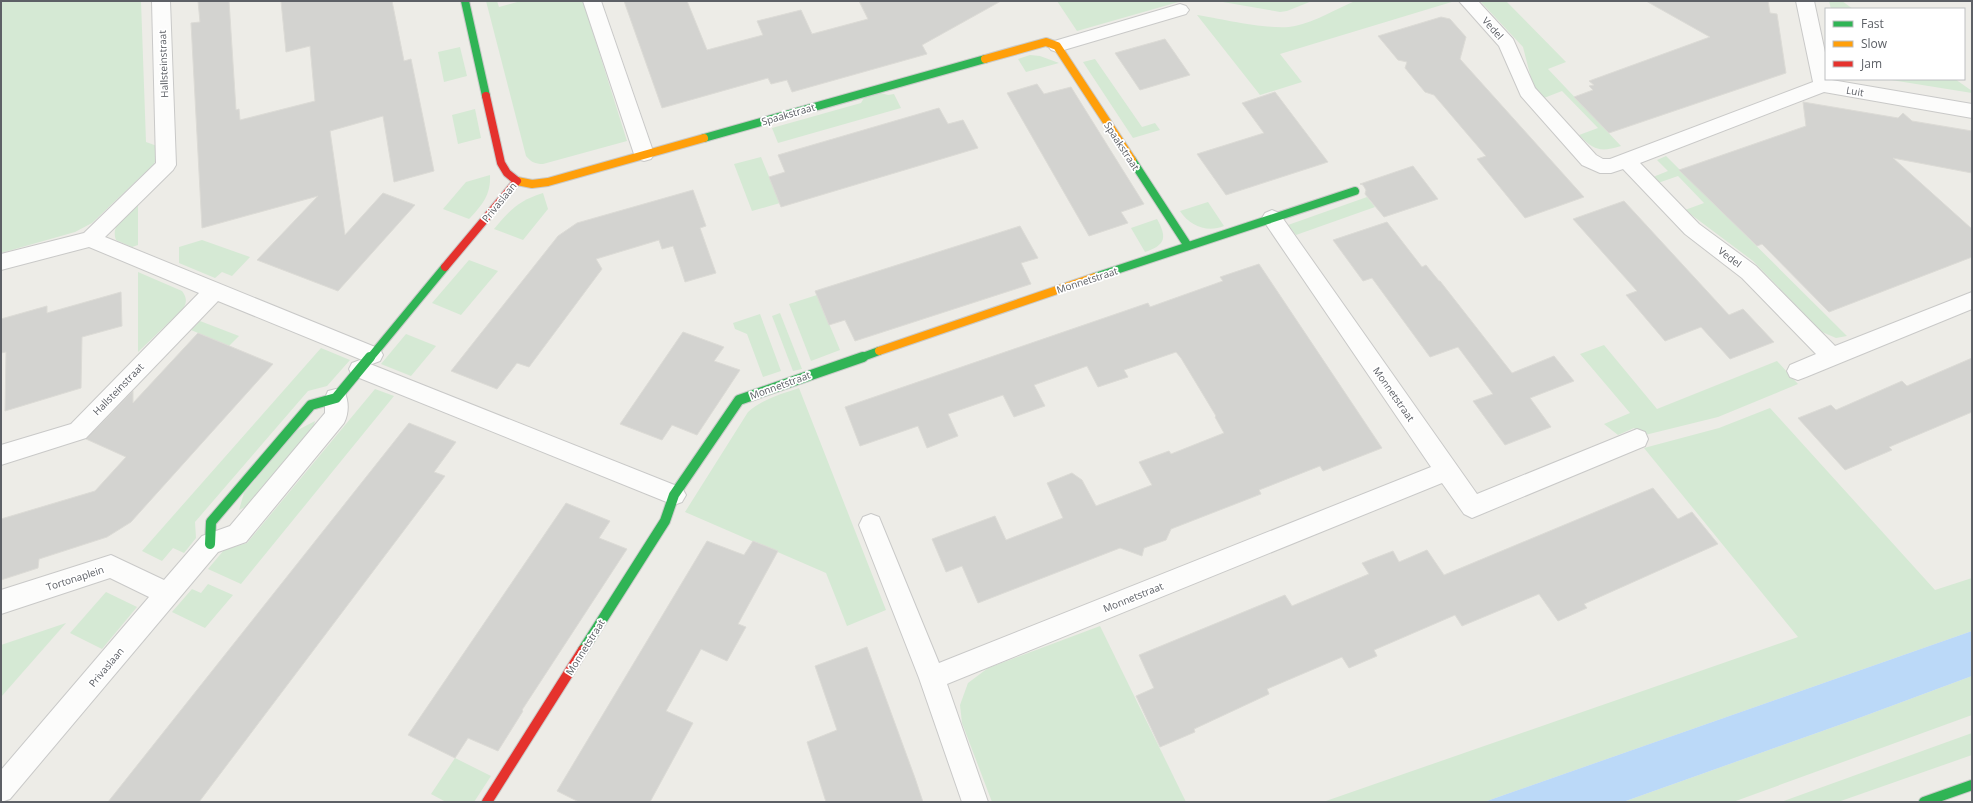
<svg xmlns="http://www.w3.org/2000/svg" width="1973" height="803" font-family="'Open Sans',sans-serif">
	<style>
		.green { fill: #d5e9d4 }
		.water { fill: #bbd9f8 }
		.building { fill: #d3d3d0; stroke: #dcdbd6 }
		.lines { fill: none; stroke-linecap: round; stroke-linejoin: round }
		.street-casing { stroke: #c9c9c8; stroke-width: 2 }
		.fast-far1-casing { stroke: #cacac9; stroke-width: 10 }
		.fast-casing { stroke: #cacac9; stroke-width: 12 }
		.slow-casing { stroke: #cacac9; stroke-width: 10 }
		.jam-far1-casing { stroke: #cacac9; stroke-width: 10 }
		.jam-casing { stroke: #cacac9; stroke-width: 12 }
		.street { fill: #fcfcfb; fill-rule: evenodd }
		.fast-far1 { stroke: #30b455; stroke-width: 8 }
		.fast { stroke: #30b455; stroke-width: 10 }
		.slow { stroke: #ff9f0a; stroke-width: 8 }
		.jam-far1 { stroke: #e5322d; stroke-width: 8 }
		.jam { stroke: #e5322d; stroke-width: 10 }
		.labels { text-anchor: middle; stroke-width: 3.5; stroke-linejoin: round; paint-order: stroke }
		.street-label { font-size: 10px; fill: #5d6066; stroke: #fff }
	</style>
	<rect width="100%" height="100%" fill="#edece7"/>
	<g class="green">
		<polygon points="1,1 141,1 146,142 157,146 157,157 154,164 92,223 75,232 1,253"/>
		<path d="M486,1H497L499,7L521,1H583L627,141L543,164C535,164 531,162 526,156Z"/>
		<polygon points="1057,1 1182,1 1077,31"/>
		<polygon points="1217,1 1312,1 1287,11 1280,12"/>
		<path d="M1355,1H1455L1280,54L1302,82L1260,95L1197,15C1222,19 1272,31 1295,26C1315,22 1336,9 1355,1Z"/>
		<path d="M1480,1H1506L1566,62L1548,69L1621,146C1601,152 1594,151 1579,135L1598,128L1562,91L1544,98L1533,86L1523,47Z"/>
		<polygon points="1829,1 1842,1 1853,9 1831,9"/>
		<polygon points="460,47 467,76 444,82 438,52"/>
		<polygon points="1030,55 1040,56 1059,63 1026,72 1018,59"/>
		<polygon points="1095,59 1142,127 1155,123 1160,130 1133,138 1083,62"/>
		<polygon points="1885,79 1955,79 1972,91 1972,93"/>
		<polygon points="874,91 888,95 894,94 901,108 778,143 772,128 861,103 867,93"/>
		<polygon points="475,109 481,138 458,144 452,115"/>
		<polygon points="1666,156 1847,336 1836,338 1822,332 1753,261 1685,210 1704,203 1678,176 1658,183 1653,177 1668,171 1657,160"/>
		<polygon points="761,157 780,203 752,211 734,164"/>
		<path d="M490,175C491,195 482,205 469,219L443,209L466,182Z"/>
		<path d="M543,193L548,209L523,240L494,229C511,209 518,201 543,193Z"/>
		<polygon points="1367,197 1375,207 1296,235 1288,225"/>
		<path d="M1208,202L1224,226C1207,233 1190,226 1180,211Z"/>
		<path d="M138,204V245L132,247L116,240C110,224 127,215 138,204Z"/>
		<path d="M1157,219C1167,237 1166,245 1145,252L1131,228Z"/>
		<polygon points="202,240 250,257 232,276 222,272 215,278 179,263 179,247"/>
		<polygon points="469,260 498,271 461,315 432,303"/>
		<path d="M138,272L182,291C187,298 187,302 183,309L138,352Z"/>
		<polygon points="817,295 840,350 811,361 789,304"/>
		<polygon points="780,313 802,369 793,371 772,316"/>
		<polygon points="760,314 781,371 763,377 747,334 735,329 733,323"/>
		<polygon points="200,321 239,336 229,346 191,330"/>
		<polygon points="406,334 436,346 411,376 381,364"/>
		<polygon points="1604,345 1657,409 1777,361 1798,384 1718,417 1641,436 1634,428 1618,435 1604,424 1630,413 1580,354"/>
		<polygon points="321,348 350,360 327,386 308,391 195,522 196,538 184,553 173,548 162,561 142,551"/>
		<path d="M799,388L886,610L847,626L826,573L685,512L748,412C763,399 781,394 799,388Z"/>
		<polygon points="375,389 394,396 241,584 208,569 224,550 247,543"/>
		<polygon points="1770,408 1935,590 1972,578 1972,631 1484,802 1323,802 1798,637 1644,448 1719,428"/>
		<polygon points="315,421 311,438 260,500 239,510 244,493 296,431"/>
		<polygon points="208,584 233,595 205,628 172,612 192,589 201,593"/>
		<polygon points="106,592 137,607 102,649 70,633"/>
		<polygon points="66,623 1,697 1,645"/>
		<polygon points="1100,626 1186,802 992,802 962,723 960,705 968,683 988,668"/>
		<polygon points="1972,676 1972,715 1733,802 1623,802 1859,718"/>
		<polygon points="1972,733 1972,755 1838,802 1781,802"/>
		<polygon points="455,758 491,776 474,802 446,802 431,794"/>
	</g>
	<polygon class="water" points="1972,631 1972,676 1859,718 1623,802 1484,802"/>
	<g class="building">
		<polygon points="198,1 229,1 236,110 239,109 240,120 315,101 310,46 286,52 281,1 392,1 404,61 411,59 434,171 394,182 383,116 330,131 345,235 383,193 415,205 338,291 257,260 318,196 202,228 191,23 200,22"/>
		<polygon points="624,1 687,1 707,50 763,35 757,21 801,10 812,34 868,19 859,1 1001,1 922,45 927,54 792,92 787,80 771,84 768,78 662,108"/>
		<polygon points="1646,1 1768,1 1770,13 1777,14 1786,73 1609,133 1574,97 1593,90 1589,86 1594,85 1589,81 1710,37"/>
		<polygon points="1441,17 1450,19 1466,37 1460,59 1584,197 1525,218 1477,159 1486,156 1434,95 1425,92 1405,68 1407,62 1398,60 1378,36"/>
		<polygon points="1165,39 1190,75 1140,90 1115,53"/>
		<polygon points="1037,84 1044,94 1071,87 1144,204 1121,212 1128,223 1089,236 1007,93"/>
		<polygon points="1275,92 1328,162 1226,195 1197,154 1264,133 1242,103"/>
		<polygon points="1803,102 1898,118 1903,113 1912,121 1972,131 1972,173 1893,158 1972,229 1972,257 1829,312 1762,244 1757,246 1679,170 1806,126"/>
		<polygon points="939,108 948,124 963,120 978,148 781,207 769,177 785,172 778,155"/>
		<polygon points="1413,166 1438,199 1384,217 1365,194 1366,190 1363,185 1360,184"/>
		<polygon points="693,190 706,226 700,228 716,273 685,282 673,246 662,249 659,240 596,259 602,269 529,367 517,363 497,389 451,371 558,236 577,223"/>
		<polygon points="1624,201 1729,315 1743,309 1774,342 1730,359 1701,327 1665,341 1626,295 1637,291 1573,219"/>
		<polygon points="1387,222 1422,267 1426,265 1439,281 1440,281 1512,373 1554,356 1574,381 1530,398 1551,427 1505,445 1473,401 1493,394 1458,347 1430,357 1372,278 1363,281 1333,240"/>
		<polygon points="1020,226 1038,258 1021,263 1031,284 855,341 845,320 829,325 815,291"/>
		<polygon points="1259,264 1382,448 1323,471 1320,466 1259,490 1261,494 1171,529 1166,540 1144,548 1142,556 1120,548 978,603 962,566 946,572 932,539 995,516 1006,540 1063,518 1047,483 1072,473 1082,480 1096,506 1152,485 1139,462 1169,451 1171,454 1224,433 1215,417 1216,416 1181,358 1176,352 1124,370 1128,377 1098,387 1087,366 1034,385 1045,406 1014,417 1003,395 948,414 958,436 927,448 918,426 860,446 845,407 1148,303 1150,307 1223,281 1220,277"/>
		<polygon points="121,292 122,326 82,337 81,388 5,411 6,352 1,353 1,319 47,306 47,313"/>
		<polygon points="683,332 724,347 714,361 740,370 697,435 672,425 662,440 620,424"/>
		<polygon points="198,333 273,364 131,522 107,537 39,559 38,568 1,580 1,519 95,491 126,457 86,439 133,391 133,403"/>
		<polygon points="1972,358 1972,412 1889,447 1892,450 1845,470 1798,418 1831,405 1836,410 1902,381 1907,386"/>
		<polygon points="409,423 456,442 434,472 445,476 199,802 108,802"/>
		<polygon points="1653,488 1678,519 1692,512 1718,544 1584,604 1587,608 1558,621 1539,594 1462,626 1455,615 1374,650 1377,656 1349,668 1342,657 1267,689 1269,694 1194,729 1195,732 1160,747 1136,696 1154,688 1139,655 1285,595 1292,606 1369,574 1362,563 1393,551 1399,562 1427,550 1444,575"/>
		<polygon points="566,503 610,521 599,538 627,549 522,710 523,711 498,751 468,738 455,758 408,735"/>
		<polygon points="707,541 744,555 753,541 778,551 738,624 746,627 727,661 701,649 666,711 693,723 650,802 579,802 557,791"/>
		<polygon points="867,647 915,778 923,802 826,802 807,742 837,730 815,666"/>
	</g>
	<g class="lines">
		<g class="street-casing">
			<g id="street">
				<polygon points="152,1 170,1 176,165 173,170 105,237 380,349 383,355 380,361 372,364 218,301 86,438 1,465 1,445 71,424 199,293 89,247 1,270 1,254 84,233 156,163"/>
				<polygon points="583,1 601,1 654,154 651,159 644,161 637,159 634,154"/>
				<polygon points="1459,1 1478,1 1513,39 1535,88 1596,155 1603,159 1610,159 1813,82 1796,1 1814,1 1826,57 1826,79 1972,104 1972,118 1824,92 1640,163 1699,224 1756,266 1835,346 1972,292 1972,309 1806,377 1798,380 1790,377 1787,371 1790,365 1816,354 1742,278 1685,234 1623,169 1611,173 1600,173 1582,165 1521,96 1499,46"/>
				<polygon points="1180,4 1186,6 1189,10 1186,14 1057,52 1051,50 1048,46 1051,42"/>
				<polygon points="1272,210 1279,213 1477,494 1637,429 1645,432 1648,439 1645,446 1472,518 1464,514 1442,483 947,684 988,802 962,802 919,678 859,525 863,517 871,514 879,517 939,663 1431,467 1265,223 1262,218 1265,213"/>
				<polygon points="360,360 682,488 686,495 682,502 674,505 352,375 349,369 352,363"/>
				<path d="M336,389L344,391C349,401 349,413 344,423L246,542L218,552L10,799L1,802V770L149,597L110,578L1,614V590L111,555L164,580L202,536L230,526L325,413V398L328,391Z"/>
			</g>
		</g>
		<g class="fast-far1-casing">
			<g id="fast-far1">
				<polyline points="465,1 486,96"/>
				<polyline points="704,138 985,59"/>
				<polyline points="1132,160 1188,246"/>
				<polyline points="1095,277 1355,191"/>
				<polyline points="370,358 445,267"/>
				<polyline points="860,358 879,351"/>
			</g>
		</g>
		<g class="fast-casing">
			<g id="fast">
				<polyline points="210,544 211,522 311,405 336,398 370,357"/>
				<polyline points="583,650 665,521 674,495 739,400 863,357"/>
				<polyline points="1924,802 1972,785"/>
			</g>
		</g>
		<g class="slow-casing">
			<g id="slow">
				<polyline points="985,59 1046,42 1057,46 1132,160"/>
				<polyline points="517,181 532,184 548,182 704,138"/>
				<polyline points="879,351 1095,277"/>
			</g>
		</g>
		<g class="jam-far1-casing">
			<polyline id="jam-far1" points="445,267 517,181 507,173 501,163 486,96"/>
		</g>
		<g class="jam-casing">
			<polyline id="jam" points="487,802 583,650"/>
		</g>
		<use href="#street" class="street"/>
		<use href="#fast-far1" class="fast-far1"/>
		<use href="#fast" class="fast"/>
		<use href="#slow" class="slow"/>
		<use href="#jam-far1" class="jam-far1"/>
		<use href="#jam" class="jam"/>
	</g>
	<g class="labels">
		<g class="street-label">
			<text transform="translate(1493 28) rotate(48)" y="4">Vedel</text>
			<text transform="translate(163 64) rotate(-92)" y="4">Hallsteinstraat</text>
			<text transform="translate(1855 91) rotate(10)" y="4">Luit</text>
			<text transform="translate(788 114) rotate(-16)" y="4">Spaakstraat</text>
			<text transform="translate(1122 146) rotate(57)" y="4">Spaakstraat</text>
			<text transform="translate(499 202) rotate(-51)" y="4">Privaslaan</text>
			<text transform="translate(1730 257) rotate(37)" y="4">Vedel</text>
			<text transform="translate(1087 280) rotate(-18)" y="4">Monnetstraat</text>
			<text transform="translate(780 385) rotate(-20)" y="4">Monnetstraat</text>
			<text transform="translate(118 389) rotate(-46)" y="4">Hallsteinstraat</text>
			<text transform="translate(1394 394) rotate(55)" y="4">Monnetstraat</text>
			<text transform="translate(75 578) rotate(-18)" y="4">Tortonaplein</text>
			<text transform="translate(1133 597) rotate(-22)" y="4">Monnetstraat</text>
			<text transform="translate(585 647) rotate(-58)" y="4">Monnetstraat</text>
			<text transform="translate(106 667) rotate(-50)" y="4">Privaslaan</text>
		</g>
	</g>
	<rect width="1973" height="803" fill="none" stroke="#5d6066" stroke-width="4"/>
	<rect x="1825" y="8" width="140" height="72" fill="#ffffff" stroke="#bebfc2"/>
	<rect x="1833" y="21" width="20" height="6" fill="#30b455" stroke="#bebfc2"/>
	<text x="1861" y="28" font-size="12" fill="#5d6066">Fast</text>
	<rect x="1833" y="41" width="20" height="6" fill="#ff9f0a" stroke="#bebfc2"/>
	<text x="1861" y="48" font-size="12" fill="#5d6066">Slow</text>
	<rect x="1833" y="61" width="20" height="6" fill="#e5322d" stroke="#bebfc2"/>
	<text x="1861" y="68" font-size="12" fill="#5d6066">Jam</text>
</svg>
